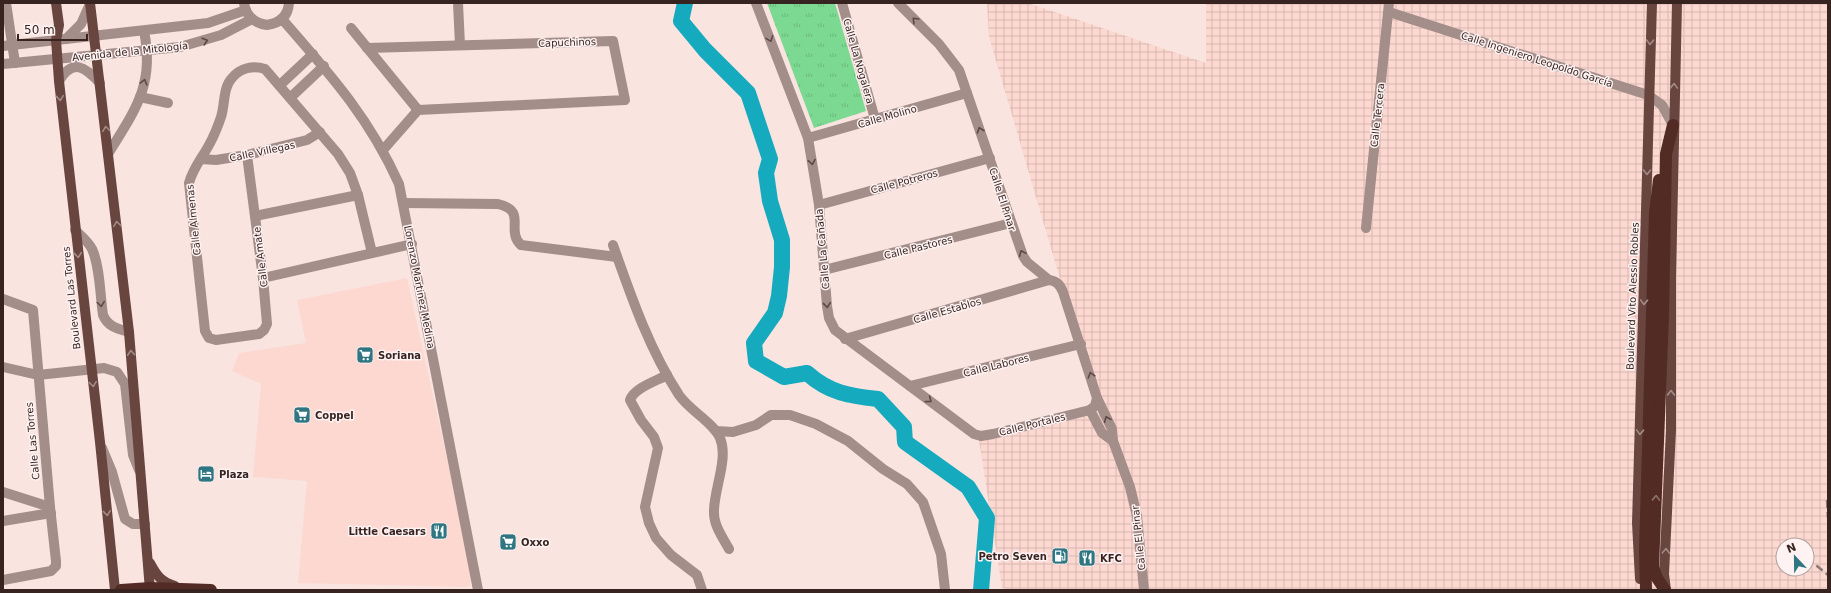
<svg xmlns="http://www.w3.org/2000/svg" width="1831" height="593" font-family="'DejaVu Sans',sans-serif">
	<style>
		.built { fill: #fcd8d1 }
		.industrial { fill: url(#industrial-grid); fill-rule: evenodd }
		.park { fill: url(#park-tufts) }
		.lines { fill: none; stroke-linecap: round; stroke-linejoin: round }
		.river { stroke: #16aabe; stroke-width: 16 }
		.minor { stroke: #a48e8a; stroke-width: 10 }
		.major { stroke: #68453f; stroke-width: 10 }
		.highway { stroke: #522b25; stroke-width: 12 }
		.rail { stroke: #8c7875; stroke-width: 2.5; stroke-dasharray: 8 4; stroke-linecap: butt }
		.oneway { stroke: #5d4946 }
		.oneway2 { stroke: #a48b87 }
		.oneway3 { stroke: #8e716d }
		.labels { text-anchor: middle; stroke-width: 3; stroke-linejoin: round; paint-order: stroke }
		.street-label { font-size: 10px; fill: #372421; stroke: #fef3f2 }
		.poi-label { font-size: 10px; font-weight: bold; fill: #372421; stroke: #fef3f2; text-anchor: start }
	</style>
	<defs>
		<pattern id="industrial-grid" width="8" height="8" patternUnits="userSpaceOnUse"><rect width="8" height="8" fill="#fcd8d1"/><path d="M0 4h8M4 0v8" fill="none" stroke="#d9b9b3"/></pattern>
		<pattern id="park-tufts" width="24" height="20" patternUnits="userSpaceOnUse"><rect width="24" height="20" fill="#7cd991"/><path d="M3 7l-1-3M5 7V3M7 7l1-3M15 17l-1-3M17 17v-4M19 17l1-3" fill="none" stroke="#6cba7d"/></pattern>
	</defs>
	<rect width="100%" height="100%" fill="#f9e4e0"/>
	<polygon class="built" points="407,278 471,568 470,587 298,583 307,481 253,477 261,384 232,371 239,353 306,343 297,300"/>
	<path class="industrial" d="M987,3H1028L1206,63V3H1828V590H1011L1002,588L979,440L1099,412L989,37ZM1783,545H1807V569H1783Z"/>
	<polygon class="park" points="767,3 835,3 866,111 814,128"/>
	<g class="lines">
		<path class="river" d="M685,3L681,21L705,50L748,93L770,159L766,173L770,201L782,240V267L779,296L775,313L754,343L756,361L784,377L807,373C829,393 850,396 878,399L904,427L905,442L968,487L987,518L981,590"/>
		<g class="minor">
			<polyline points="6,3 15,63"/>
			<path d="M244,3C246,16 254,23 267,25C280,23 288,16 289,3"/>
			<polyline points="458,3 460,45"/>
			<path d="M756,3L808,138L819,205L827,306L829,318L835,330L974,434L981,436L993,434L1090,410L1095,406L1097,398L1063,292C1060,285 1057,281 1049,280L1027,262L1023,256L959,70L939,44L898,3"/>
			<polyline points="842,3 875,119"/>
			<polyline points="1389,12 1648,95 1662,105 1673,125"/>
			<path d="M282,19C329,73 369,117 399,184L478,590"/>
			<polyline points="351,28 418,110"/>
			<polyline points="66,39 81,24 90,4"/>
			<polyline points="3,46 208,23 246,10"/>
			<polyline points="367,48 613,41 625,100 418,110 383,150"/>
			<polyline points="3,64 180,47 221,35 252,19"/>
			<path d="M59,81C73,58 85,67 100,83"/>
			<polyline points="280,85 313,54"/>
			<polyline points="140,97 168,103"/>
			<polyline points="291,97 324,66"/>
			<polyline points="808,138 967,93"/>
			<path d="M108,154C135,110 155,85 144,31"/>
			<path d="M247,155L263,278L267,324L264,330L259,334L216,340L209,338L205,331L189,183C193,168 202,158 209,145C214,136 218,126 221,117C225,105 223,87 232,78C240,68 253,65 265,69L338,154L350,173L358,195L372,253"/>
			<polyline points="201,159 216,160 247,155 307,140 320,132"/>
			<path d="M403,203L498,204C528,211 505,230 521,245L617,257"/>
			<polyline points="819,205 990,158"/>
			<polyline points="255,216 358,195"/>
			<polyline points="1366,228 1389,3"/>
			<path d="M75,230C81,236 88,241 92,249C100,266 100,295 103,315C108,327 118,329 129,332"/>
			<path d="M613,245C631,296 649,349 679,395C690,411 713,422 720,438C729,459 713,491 714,513C714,526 723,538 729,549"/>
			<polyline points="824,270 1011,223"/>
			<polyline points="263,278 412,244"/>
			<polyline points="3,299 33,310 50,507 56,561 56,566 51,571 3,580"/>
			<polyline points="845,339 1049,280"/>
			<polyline points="3,367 38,375 104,368 117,372 125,384 133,455 139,470"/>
			<path d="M667,375C656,381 634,388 630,400L641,420L654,437L658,448L645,507L649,523L656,538L671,555L697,575L702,590"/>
			<polyline points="910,386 1081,344"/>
			<polyline points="1097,398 1112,429 1113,441 1130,487 1137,516 1144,590"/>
			<polyline points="1090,410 1102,433 1113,441"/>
			<polyline points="716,431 733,432 756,425 771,415 790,415 816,424 848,441 883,469 907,484 923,502 941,554 945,590"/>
			<polyline points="102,448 112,472 125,519 133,524 145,524"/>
			<polyline points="3,492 50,507"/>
			<polyline points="3,521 51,513"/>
		</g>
		<g class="major">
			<polyline points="56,3 59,25 56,40 59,81 100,442 115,590"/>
			<polyline points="90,3 129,332 150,590"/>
			<path d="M150,563C157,576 161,582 175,586"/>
			<polyline points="1640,579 1637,523 1652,3"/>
			<polyline points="1666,590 1664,574 1671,430 1671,278 1677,3"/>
		</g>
		<g class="highway">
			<polyline points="121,590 150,588 211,590"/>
			<polyline points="1646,590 1645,550 1655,213 1659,180"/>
			<polyline points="1665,590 1657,578 1653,567 1663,316 1666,154 1673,125"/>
		</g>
		<g class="rail">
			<polyline points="1827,500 1828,518"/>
			<polyline points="1786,540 1791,545"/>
			<polyline points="1807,558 1828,575"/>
		</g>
	</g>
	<defs><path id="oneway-chevron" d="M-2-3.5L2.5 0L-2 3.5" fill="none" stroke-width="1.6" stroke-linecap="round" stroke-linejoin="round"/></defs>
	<g class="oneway">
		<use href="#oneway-chevron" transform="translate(915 20) rotate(-135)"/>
		<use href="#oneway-chevron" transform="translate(770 39) rotate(69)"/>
		<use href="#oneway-chevron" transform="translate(205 41) rotate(-18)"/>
		<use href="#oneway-chevron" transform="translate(144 82) rotate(-75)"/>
		<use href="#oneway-chevron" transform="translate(980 130) rotate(-109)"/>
		<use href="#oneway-chevron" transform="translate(812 162) rotate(81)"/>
		<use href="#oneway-chevron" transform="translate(1022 253) rotate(-114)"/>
		<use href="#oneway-chevron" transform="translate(101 304) rotate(82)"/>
		<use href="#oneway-chevron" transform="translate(827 305) rotate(84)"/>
		<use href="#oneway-chevron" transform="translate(1091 375) rotate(-107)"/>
		<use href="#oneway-chevron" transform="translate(929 400) rotate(37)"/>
		<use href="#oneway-chevron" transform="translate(1107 419) rotate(-113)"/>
	</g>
	<g class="oneway2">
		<use href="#oneway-chevron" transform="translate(1650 42) rotate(92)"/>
		<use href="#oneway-chevron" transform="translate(1674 86) rotate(-88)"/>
		<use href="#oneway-chevron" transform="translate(60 98) rotate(84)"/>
		<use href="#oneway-chevron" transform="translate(106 129) rotate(-97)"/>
		<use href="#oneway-chevron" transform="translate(1647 172) rotate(91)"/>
		<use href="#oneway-chevron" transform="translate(117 224) rotate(-97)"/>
		<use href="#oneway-chevron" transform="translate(78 255) rotate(84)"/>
		<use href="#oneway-chevron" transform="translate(1644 302) rotate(92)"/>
		<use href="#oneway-chevron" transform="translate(131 353) rotate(-94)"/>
		<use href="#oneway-chevron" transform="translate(93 384) rotate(83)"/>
		<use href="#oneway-chevron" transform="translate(1671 393) rotate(-90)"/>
		<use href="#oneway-chevron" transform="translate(1640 432) rotate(92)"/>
		<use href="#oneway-chevron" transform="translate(107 513) rotate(84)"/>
		<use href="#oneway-chevron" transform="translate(1666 551) rotate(-87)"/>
	</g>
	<use class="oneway3" href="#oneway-chevron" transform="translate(1656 498) rotate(-88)"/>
	<defs>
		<g id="supermarket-square" transform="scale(0.9)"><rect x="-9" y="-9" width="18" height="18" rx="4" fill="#2f7682" stroke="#fef3f2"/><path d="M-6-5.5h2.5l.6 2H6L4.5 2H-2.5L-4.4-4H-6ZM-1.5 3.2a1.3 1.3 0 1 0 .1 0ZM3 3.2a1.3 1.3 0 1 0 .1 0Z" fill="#fff"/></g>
		<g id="hotel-square" transform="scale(0.9)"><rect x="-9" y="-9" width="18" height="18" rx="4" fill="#2f7682" stroke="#fef3f2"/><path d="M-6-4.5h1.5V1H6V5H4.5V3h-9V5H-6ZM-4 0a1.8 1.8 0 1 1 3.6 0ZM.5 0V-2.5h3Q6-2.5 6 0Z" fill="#fff"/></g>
		<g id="restaurant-square" transform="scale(0.9)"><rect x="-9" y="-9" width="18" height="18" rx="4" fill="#2f7682" stroke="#fef3f2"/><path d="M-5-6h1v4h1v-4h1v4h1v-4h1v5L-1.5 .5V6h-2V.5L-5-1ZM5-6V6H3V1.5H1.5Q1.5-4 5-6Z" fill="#fff"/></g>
		<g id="fuel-square" transform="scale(0.9)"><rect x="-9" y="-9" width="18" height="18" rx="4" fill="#2f7682" stroke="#fef3f2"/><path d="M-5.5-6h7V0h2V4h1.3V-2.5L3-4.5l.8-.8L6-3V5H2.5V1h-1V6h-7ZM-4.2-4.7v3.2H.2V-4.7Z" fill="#fff"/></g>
	</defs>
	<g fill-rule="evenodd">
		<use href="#supermarket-square" x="365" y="355"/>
		<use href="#supermarket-square" x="302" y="415"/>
		<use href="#hotel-square" x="206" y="474"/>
		<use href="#restaurant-square" x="439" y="531"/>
		<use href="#supermarket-square" x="508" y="542"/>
		<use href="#fuel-square" x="1060" y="556"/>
		<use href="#restaurant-square" x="1087" y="558"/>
	</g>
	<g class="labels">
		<g class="street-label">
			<text transform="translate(567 42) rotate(-2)" y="4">Capuchinos</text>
			<text transform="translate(130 51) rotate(-6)" y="4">Avenida de la Mitología</text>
			<text transform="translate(1537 59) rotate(18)" y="4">Calle Ingeniero Leopoldo García</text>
			<text transform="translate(859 61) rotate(74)" y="4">Calle La Nogalera</text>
			<text transform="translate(1377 115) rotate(-84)" y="4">Calle Tercera</text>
			<text transform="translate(887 116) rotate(-16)" y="4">Calle Molino</text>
			<text transform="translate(262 151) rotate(-12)" y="4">Calle Villegas</text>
			<text transform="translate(904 181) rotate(-15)" y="4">Calle Potreros</text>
			<text transform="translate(1003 199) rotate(72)" y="4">Calle El Pinar</text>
			<text transform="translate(193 220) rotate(-96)" y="4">Calle Almenas</text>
			<text transform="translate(918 247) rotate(-14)" y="4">Calle Pastores</text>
			<text transform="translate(822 249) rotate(-95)" y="4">Calle La Cañada</text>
			<text transform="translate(260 257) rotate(-97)" y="4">Calle Amate</text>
			<text transform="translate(420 287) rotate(79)" y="4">Lorenzo Martinez Medina</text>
			<text transform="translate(1632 296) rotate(-88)" y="4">Boulevard Vito Alessio Robles</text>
			<text transform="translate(71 298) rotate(-96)" y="4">Boulevard Las Torres</text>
			<text transform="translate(947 310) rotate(-16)" y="4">Calle Establos</text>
			<text transform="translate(996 365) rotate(-14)" y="4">Calle Labores</text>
			<text transform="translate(1032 424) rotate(-14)" y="4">Calle Portales</text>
			<text transform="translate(32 441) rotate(-95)" y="4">Calle Las Torres</text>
			<text transform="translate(1138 538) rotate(-96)" y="4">Calle El Pinar</text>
		</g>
		<g class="poi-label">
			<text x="378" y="359">Soriana</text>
			<text x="315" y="419">Coppel</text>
			<text x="219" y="478">Plaza</text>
			<text x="426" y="535" text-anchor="end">Little Caesars</text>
			<text x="521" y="546">Oxxo</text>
			<text x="1047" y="560" text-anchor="end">Petro Seven</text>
			<text x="1100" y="562">KFC</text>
		</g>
	</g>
	<rect width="1831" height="593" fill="none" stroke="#372421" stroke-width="8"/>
	<g transform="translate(1795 557) rotate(338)"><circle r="19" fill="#fef3f2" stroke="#aea09e"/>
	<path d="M0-3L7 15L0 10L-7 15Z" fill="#2f7682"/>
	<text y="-6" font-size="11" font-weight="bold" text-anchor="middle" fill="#372421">N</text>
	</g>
	<path d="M18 34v6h69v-6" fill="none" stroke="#372421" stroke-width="2"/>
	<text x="24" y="34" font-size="12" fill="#372421" stroke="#fef3f2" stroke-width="3" paint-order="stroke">50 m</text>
</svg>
